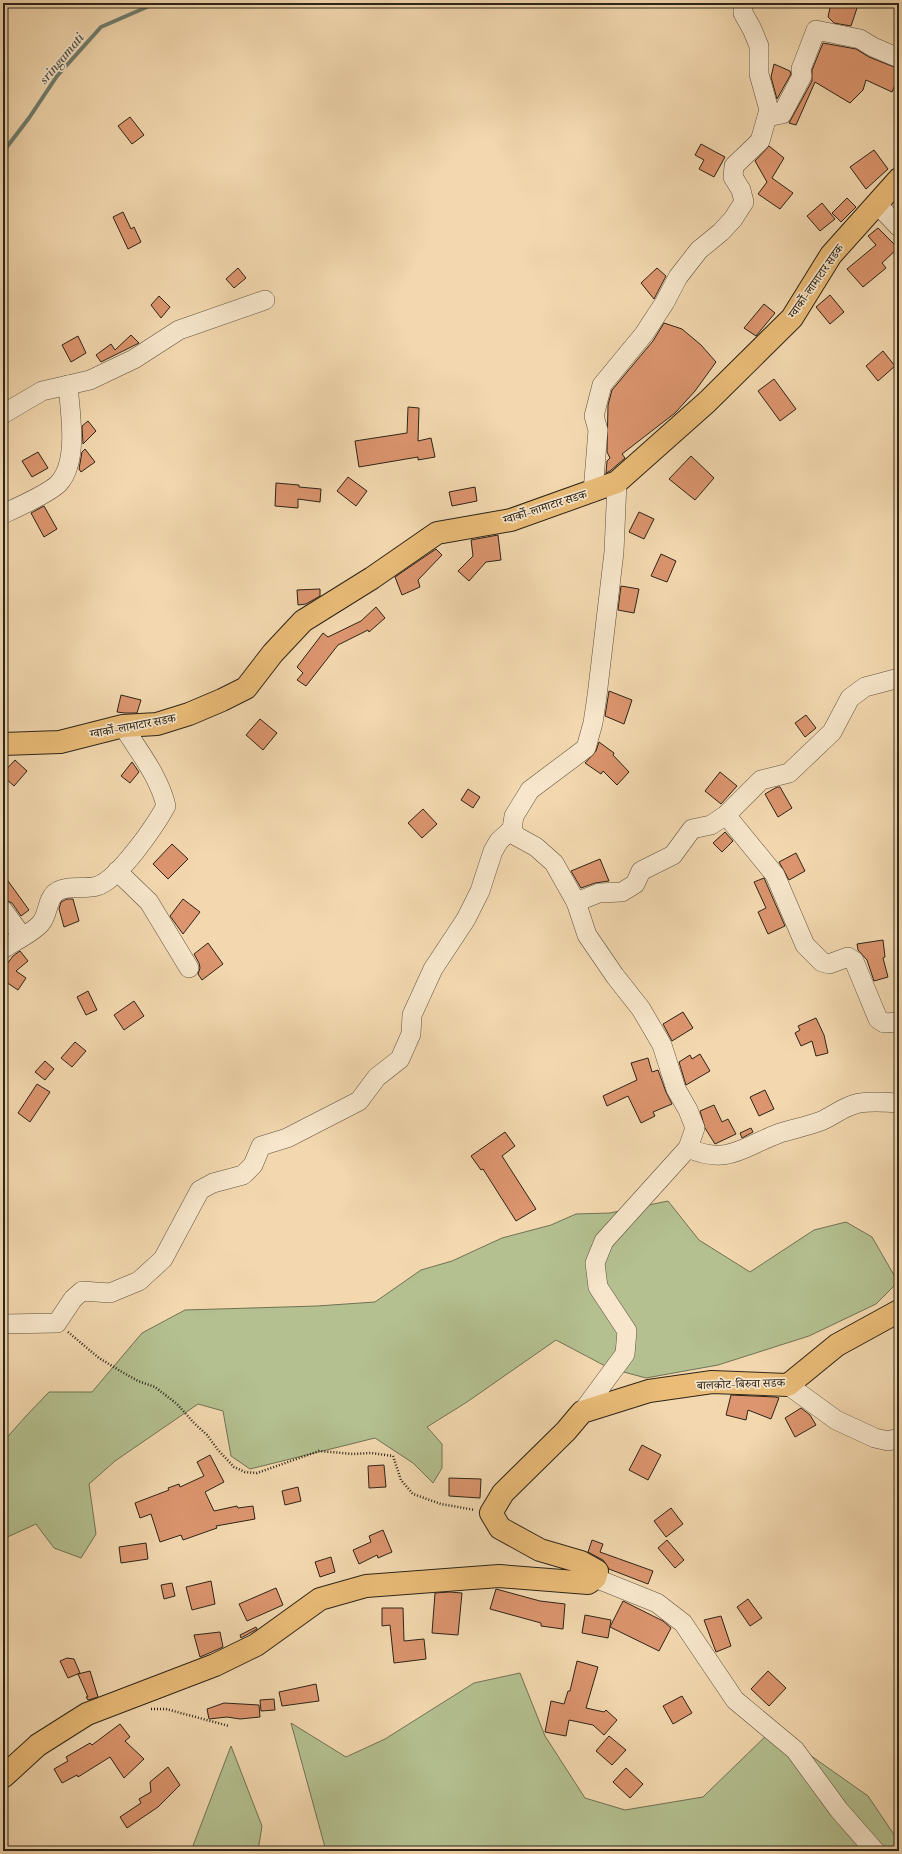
<svg xmlns="http://www.w3.org/2000/svg" width="902" height="1854" font-family="'Libre Bodoni','Noto Serif Devanagari',serif">
	<style>
		.green { fill: #b4c090; stroke: #707254 }
		.lines { fill: none; stroke-linecap: round; stroke-linejoin: round }
		.stream { stroke: #6f7e70; stroke-width: 4 }
		.building { fill: #dc956e; stroke: #2c2418 }
		.minor-casing { stroke: #5e513e; stroke-width: 20 }
		.major-casing { stroke: #2c2418; stroke-width: 24 }
		.path { stroke: #2c2418; stroke-width: 2.5; stroke-dasharray: 1 2; stroke-linecap: butt }
		.minor { stroke: #f7e6cb; stroke-width: 19 }
		.major { stroke: #eabc78; stroke-width: 22 }
		.labels { text-anchor: middle; stroke-width: 3.5; stroke-linejoin: round; paint-order: stroke }
		.street-label { font-size: 12px; fill: #2c2418; stroke: #f7e6cb }
		.water-label { font-size: 13px; font-style: italic; fill: #4d5144; stroke: #f7e6cb }
	</style>
	<rect width="100%" height="100%" fill="#f3d8af"/>
	<filter id="stains"><feTurbulence type="fractalNoise" baseFrequency=".005" numOctaves="4"/><feColorMatrix values="0 0 0 0 .2 0 0 0 0 .09 0 0 0 0 .02 0 0 0 .5 -.17"/></filter>
	<radialGradient id="worn" r=".72"><stop offset=".6" stop-color="#630" stop-opacity="0"/><stop offset="1" stop-color="#630" stop-opacity=".3"/></radialGradient>
	<g class="green">
		<polygon points="668,1201 699,1240 750,1272 814,1230 846,1222 872,1237 898,1282 876,1304 809,1336 718,1365 646,1378 609,1368 556,1340 467,1402 427,1427 442,1444 442,1468 433,1483 413,1463 375,1438 250,1469 231,1456 223,1411 198,1404 115,1461 89,1484 96,1534 81,1558 54,1548 36,1524 3,1539 3,1442 26,1416 49,1392 92,1392 142,1333 185,1310 317,1306 375,1302 421,1270 452,1261 502,1238 551,1225 576,1214 610,1213"/>
		<polygon points="520,1673 545,1736 585,1798 625,1810 703,1797 773,1729 868,1796 899,1842 899,1851 326,1851 291,1723 346,1757 385,1739 474,1683"/>
		<polygon points="231,1746 262,1826 258,1851 191,1851"/>
	</g>
	<g class="lines">
		<polyline class="stream" points="3,152 29,118 57,76 101,27 156,3"/>
	</g>
	<g class="building">
		<polygon points="831,3 840,3 857,8 851,26 834,23 828,17"/>
		<polygon points="823,43 856,49 869,57 899,69 899,75 892,92 866,80 863,90 850,103 815,82 796,125 789,123 812,81 812,70"/>
		<polygon points="774,64 790,71 791,74 777,99 771,77"/>
		<polygon points="130,117 144,135 132,144 118,126"/>
		<polygon points="701,144 725,157 714,177 699,169 704,160 695,155"/>
		<polygon points="769,146 784,158 772,178 793,193 780,209 758,194 767,182 755,161"/>
		<polygon points="874,150 888,169 866,189 850,167"/>
		<polygon points="847,198 856,207 841,222 832,213"/>
		<polygon points="822,203 835,219 820,231 807,216"/>
		<polygon points="123,212 131,229 134,227 141,242 128,249 113,217"/>
		<polygon points="878,228 898,248 882,263 886,268 863,287 847,269 876,245 868,236"/>
		<polygon points="238,268 246,278 234,288 226,279"/>
		<polygon points="657,268 666,276 654,299 641,283"/>
		<polygon points="830,295 844,312 830,324 816,307"/>
		<polygon points="159,296 170,307 161,318 151,305"/>
		<polygon points="764,304 775,313 756,336 744,328"/>
		<polygon points="664,323 682,329 701,345 716,362 695,391 675,413 622,454 625,458 610,471 606,473 607,461 610,458 607,452 608,405 612,390 653,341"/>
		<polygon points="131,335 139,343 101,362 96,355 111,344 115,350"/>
		<polygon points="78,336 86,353 71,362 62,345"/>
		<polygon points="883,351 895,366 878,381 866,366"/>
		<polygon points="774,379 796,409 780,421 758,391"/>
		<polygon points="408,407 419,408 418,441 431,438 435,457 418,460 418,457 359,467 355,441 407,433"/>
		<polygon points="88,421 96,431 83,444 82,426"/>
		<polygon points="85,449 95,462 81,472 79,469 82,452"/>
		<polygon points="38,452 48,468 32,477 22,461"/>
		<polygon points="691,456 714,478 695,500 669,479"/>
		<polygon points="348,477 367,491 356,506 337,491"/>
		<polygon points="276,483 299,485 299,487 321,489 320,502 298,499 298,508 275,506"/>
		<polygon points="475,487 477,501 452,506 449,492"/>
		<polygon points="44,506 57,529 44,537 31,513"/>
		<polygon points="639,512 654,519 644,539 629,532"/>
		<polygon points="498,535 501,560 486,562 469,581 458,571 473,556 471,540"/>
		<polygon points="436,549 442,555 418,580 420,587 402,595 395,577"/>
		<polygon points="661,554 676,561 667,582 651,576"/>
		<polygon points="621,586 639,589 634,613 618,610"/>
		<polygon points="320,589 320,596 306,604 298,605 297,590"/>
		<polygon points="376,607 385,618 369,632 368,630 338,645 306,686 297,680 303,673 297,667 323,633 328,637 361,621"/>
		<polygon points="609,691 632,700 624,724 605,716"/>
		<polygon points="121,695 141,700 137,713 125,713 117,712"/>
		<polygon points="806,715 816,728 805,737 795,723"/>
		<polygon points="260,719 277,733 263,750 246,735"/>
		<polygon points="599,742 614,753 613,755 629,772 617,785 603,771 601,774 585,763 596,751"/>
		<polygon points="15,760 27,771 14,786 3,776 3,773"/>
		<polygon points="132,762 139,772 130,783 121,776"/>
		<polygon points="720,772 737,786 721,804 705,791"/>
		<polygon points="777,787 780,787 792,808 778,817 765,794"/>
		<polygon points="468,789 480,797 473,808 461,800"/>
		<polygon points="423,809 437,824 422,838 408,823"/>
		<polygon points="725,832 733,841 722,852 713,843"/>
		<polygon points="172,844 188,859 168,879 153,864"/>
		<polygon points="796,853 805,871 789,880 779,862"/>
		<polygon points="600,859 609,881 595,883 581,888 571,871"/>
		<polygon points="3,874 29,910 21,916 12,903 3,899"/>
		<polygon points="764,878 785,926 768,934 758,912 766,908 754,882"/>
		<polygon points="67,899 73,899 79,921 64,927 59,909 61,902"/>
		<polygon points="183,899 200,912 183,934 170,916"/>
		<polygon points="883,940 885,957 883,958 888,977 874,981 867,960 858,950 857,944"/>
		<polygon points="208,943 223,964 202,980 198,974 200,968 199,963 194,954"/>
		<polygon points="20,951 28,961 16,971 26,978 18,990 3,980 3,961 7,964 13,956"/>
		<polygon points="88,991 97,1010 86,1015 77,997"/>
		<polygon points="134,1001 144,1016 124,1030 114,1015"/>
		<polygon points="683,1012 693,1028 672,1041 663,1024"/>
		<polygon points="816,1018 824,1035 828,1053 816,1056 812,1041 801,1046 795,1033 800,1030 798,1026"/>
		<polygon points="75,1042 86,1051 72,1067 61,1058"/>
		<polygon points="700,1054 710,1071 686,1085 679,1062 690,1055 692,1059"/>
		<polygon points="648,1058 652,1072 658,1070 666,1092 672,1104 653,1112 655,1116 641,1123 628,1096 607,1106 603,1096 637,1080 631,1063"/>
		<polygon points="45,1061 54,1069 45,1080 35,1072"/>
		<polygon points="37,1084 50,1092 30,1122 18,1113"/>
		<polygon points="765,1090 774,1109 759,1116 750,1097"/>
		<polygon points="714,1105 722,1122 728,1119 736,1134 715,1144 705,1128 700,1111"/>
		<polygon points="751,1128 753,1132 742,1138 740,1133"/>
		<polygon points="505,1132 515,1146 502,1156 536,1209 516,1221 483,1169 481,1170 471,1156"/>
		<polygon points="731,1395 775,1397 779,1398 771,1419 748,1410 746,1420 726,1415"/>
		<polygon points="801,1408 810,1415 816,1425 795,1437 785,1418"/>
		<polygon points="642,1445 661,1455 648,1480 629,1470"/>
		<polygon points="210,1455 224,1482 205,1492 214,1511 237,1506 238,1508 253,1506 255,1519 216,1526 217,1528 183,1540 181,1535 160,1542 151,1514 140,1518 135,1503 169,1490 168,1488 179,1484 180,1487 204,1476 197,1462"/>
		<polygon points="384,1465 386,1487 369,1488 368,1466"/>
		<polygon points="449,1478 481,1479 480,1498 449,1496"/>
		<polygon points="298,1487 301,1501 285,1505 282,1491"/>
		<polygon points="671,1508 683,1524 666,1537 654,1521"/>
		<polygon points="383,1530 392,1552 378,1558 377,1555 359,1564 353,1550 371,1542 369,1536"/>
		<polygon points="592,1540 603,1544 600,1552 653,1571 648,1584 609,1569 603,1560 588,1552"/>
		<polygon points="667,1540 684,1560 675,1568 658,1548"/>
		<polygon points="146,1543 148,1559 121,1563 119,1547"/>
		<polygon points="331,1557 335,1572 320,1577 315,1562"/>
		<polygon points="211,1581 215,1604 192,1610 186,1587"/>
		<polygon points="172,1583 175,1596 164,1599 161,1585"/>
		<polygon points="276,1588 283,1605 247,1621 239,1604"/>
		<polygon points="496,1589 540,1601 565,1604 563,1629 541,1626 541,1623 490,1609"/>
		<polygon points="450,1592 462,1593 458,1635 432,1633 435,1593"/>
		<polygon points="748,1599 762,1618 750,1626 737,1607"/>
		<polygon points="623,1601 663,1621 671,1628 659,1651 610,1627"/>
		<polygon points="382,1608 403,1608 404,1641 424,1639 426,1659 394,1663 390,1625 382,1626"/>
		<polygon points="585,1615 611,1620 608,1638 582,1633"/>
		<polygon points="721,1616 731,1646 716,1652 704,1620"/>
		<polygon points="256,1627 257,1629 241,1638 240,1635"/>
		<polygon points="220,1632 223,1647 200,1657 194,1635"/>
		<polygon points="67,1658 74,1659 80,1673 68,1678 60,1661"/>
		<polygon points="577,1661 598,1667 586,1708 604,1712 606,1710 617,1720 604,1735 593,1725 569,1720 566,1736 545,1732 551,1701 564,1704 568,1691 570,1691"/>
		<polygon points="90,1671 98,1697 88,1700 86,1697 88,1697 78,1674"/>
		<polygon points="768,1671 786,1688 769,1706 751,1689"/>
		<polygon points="316,1684 319,1701 282,1706 279,1692"/>
		<polygon points="682,1696 692,1713 673,1724 663,1706"/>
		<polygon points="274,1699 275,1710 261,1711 260,1700"/>
		<polygon points="224,1703 259,1705 260,1717 240,1719 227,1717 209,1719 207,1709"/>
		<polygon points="120,1724 130,1737 125,1741 144,1759 124,1778 110,1757 78,1777 77,1775 62,1783 54,1769 68,1761 66,1757 90,1743 92,1745"/>
		<polygon points="609,1736 626,1750 612,1765 596,1751"/>
		<polygon points="168,1767 180,1785 158,1807 127,1828 120,1817 141,1803 139,1799 151,1792 150,1782"/>
		<polygon points="626,1768 643,1784 630,1798 613,1782"/>
	</g>
	<g class="lines">
		<g class="minor-casing">
			<g id="minor">
				<polyline points="767,117 782,114 802,76 801,69 816,30 860,39 873,47 899,58"/>
				<polyline points="877,204 899,227"/>
				<polyline points="3,414 42,391 90,380 134,359 179,330 265,300"/>
				<polyline points="593,492 598,430 594,416 602,385 644,334 665,302 678,277 699,250 721,232 733,219 744,202 741,190 733,177 734,166 760,141 769,110 759,74 759,46 752,29 743,13 743,3"/>
				<path d="M3,514C16,508 50,493 59,483C79,461 70,412 68,385"/>
				<polyline points="726,815 775,875 805,945 822,962 829,964 848,957 854,961 878,1019 884,1023 899,1022"/>
				<polyline points="117,871 149,902 189,968"/>
				<polyline points="576,902 554,863 536,847 516,836 512,829 514,816 530,790 586,748 593,723 597,696 614,552 617,482"/>
				<polyline points="3,910 22,936"/>
				<path d="M3,949C13,942 34,932 41,923C48,915 47,900 55,893C66,884 84,890 97,886C118,880 155,826 166,806C159,776 139,752 123,726"/>
				<path d="M688,1148C728,1166 744,1146 780,1133C793,1129 808,1126 821,1121C835,1115 842,1107 859,1103C871,1101 887,1102 899,1103"/>
				<polyline points="3,1324 57,1323 73,1299 82,1291 110,1293 139,1281 163,1259 200,1190 213,1183 243,1175 253,1165 261,1146 287,1138 359,1101 377,1077 400,1059 411,1034 412,1015 433,969 466,919 480,891 493,851 499,841 512,829"/>
				<polyline points="788,1385 836,1420 875,1438 888,1441 899,1438"/>
				<polyline points="582,1412 625,1354 627,1331 598,1287 595,1263 604,1241 688,1148 695,1128 688,1110 676,1089 662,1045 641,1009 615,976 587,935 576,902 599,893 622,892 635,884 641,871 673,855 692,829 711,825 726,815 761,780 789,773 832,732 850,698 865,687 899,678"/>
				<polyline points="595,1578 657,1603 683,1623 735,1700 795,1750 839,1810 875,1851"/>
			</g>
		</g>
		<g class="major-casing">
			<g id="major">
				<polyline points="3,744 60,742 123,726 157,724 189,714 222,700 246,688 273,653 303,621 372,578 437,533 511,520 617,482 707,402 792,318 831,255 899,179"/>
				<polyline points="3,1777 38,1745 87,1714 215,1665 256,1645 320,1599 366,1586 499,1576 588,1583 595,1578 597,1571 581,1562 540,1550 500,1528 491,1513 503,1493 566,1431 582,1412 649,1391 712,1382 788,1385 837,1345 899,1311"/>
			</g>
		</g>
		<g class="path">
			<polyline points="68,1332 99,1358 122,1372 138,1381 155,1387 177,1404 194,1423 207,1435 218,1450 234,1467 245,1472 257,1473 319,1451 353,1454 371,1453 393,1456 401,1480 413,1494 441,1504 475,1510"/>
			<polyline points="151,1709 166,1709 229,1726"/>
		</g>
		<use href="#minor" class="minor"/>
		<use href="#major" class="major"/>
	</g>
	<g class="labels">
		<g class="street-label">
			<text transform="translate(816 281) rotate(-55)" y="4">ग्वार्को-लामाटार सडक</text>
			<text transform="translate(545 507) rotate(-18)" y="4">ग्वार्को-लामाटार सडक</text>
			<text transform="translate(133 726) rotate(-11)" y="4">ग्वार्को-लामाटार सडक</text>
			<text transform="translate(741 1384) rotate(-2)" y="4">बालकोट-बिरुवा सडक</text>
		</g>
		<g class="water-label">
			<text transform="translate(61 58) rotate(-50)" y="5">sringamati</text>
		</g>
	</g>
	<rect width="902" height="1854" fill="none" stroke="#f3d8af" stroke-width="16"/>
	<rect x="4" y="4" width="894" height="1846" fill="none" stroke="#2c2418" stroke-width="2"/>
	<rect x="8" y="8" width="886" height="1838" fill="none" stroke="#2c2418"/>
	<rect width="100%" height="100%" filter="url(#stains)"/>
	<rect width="100%" height="100%" fill="url(#worn)"/>
</svg>
